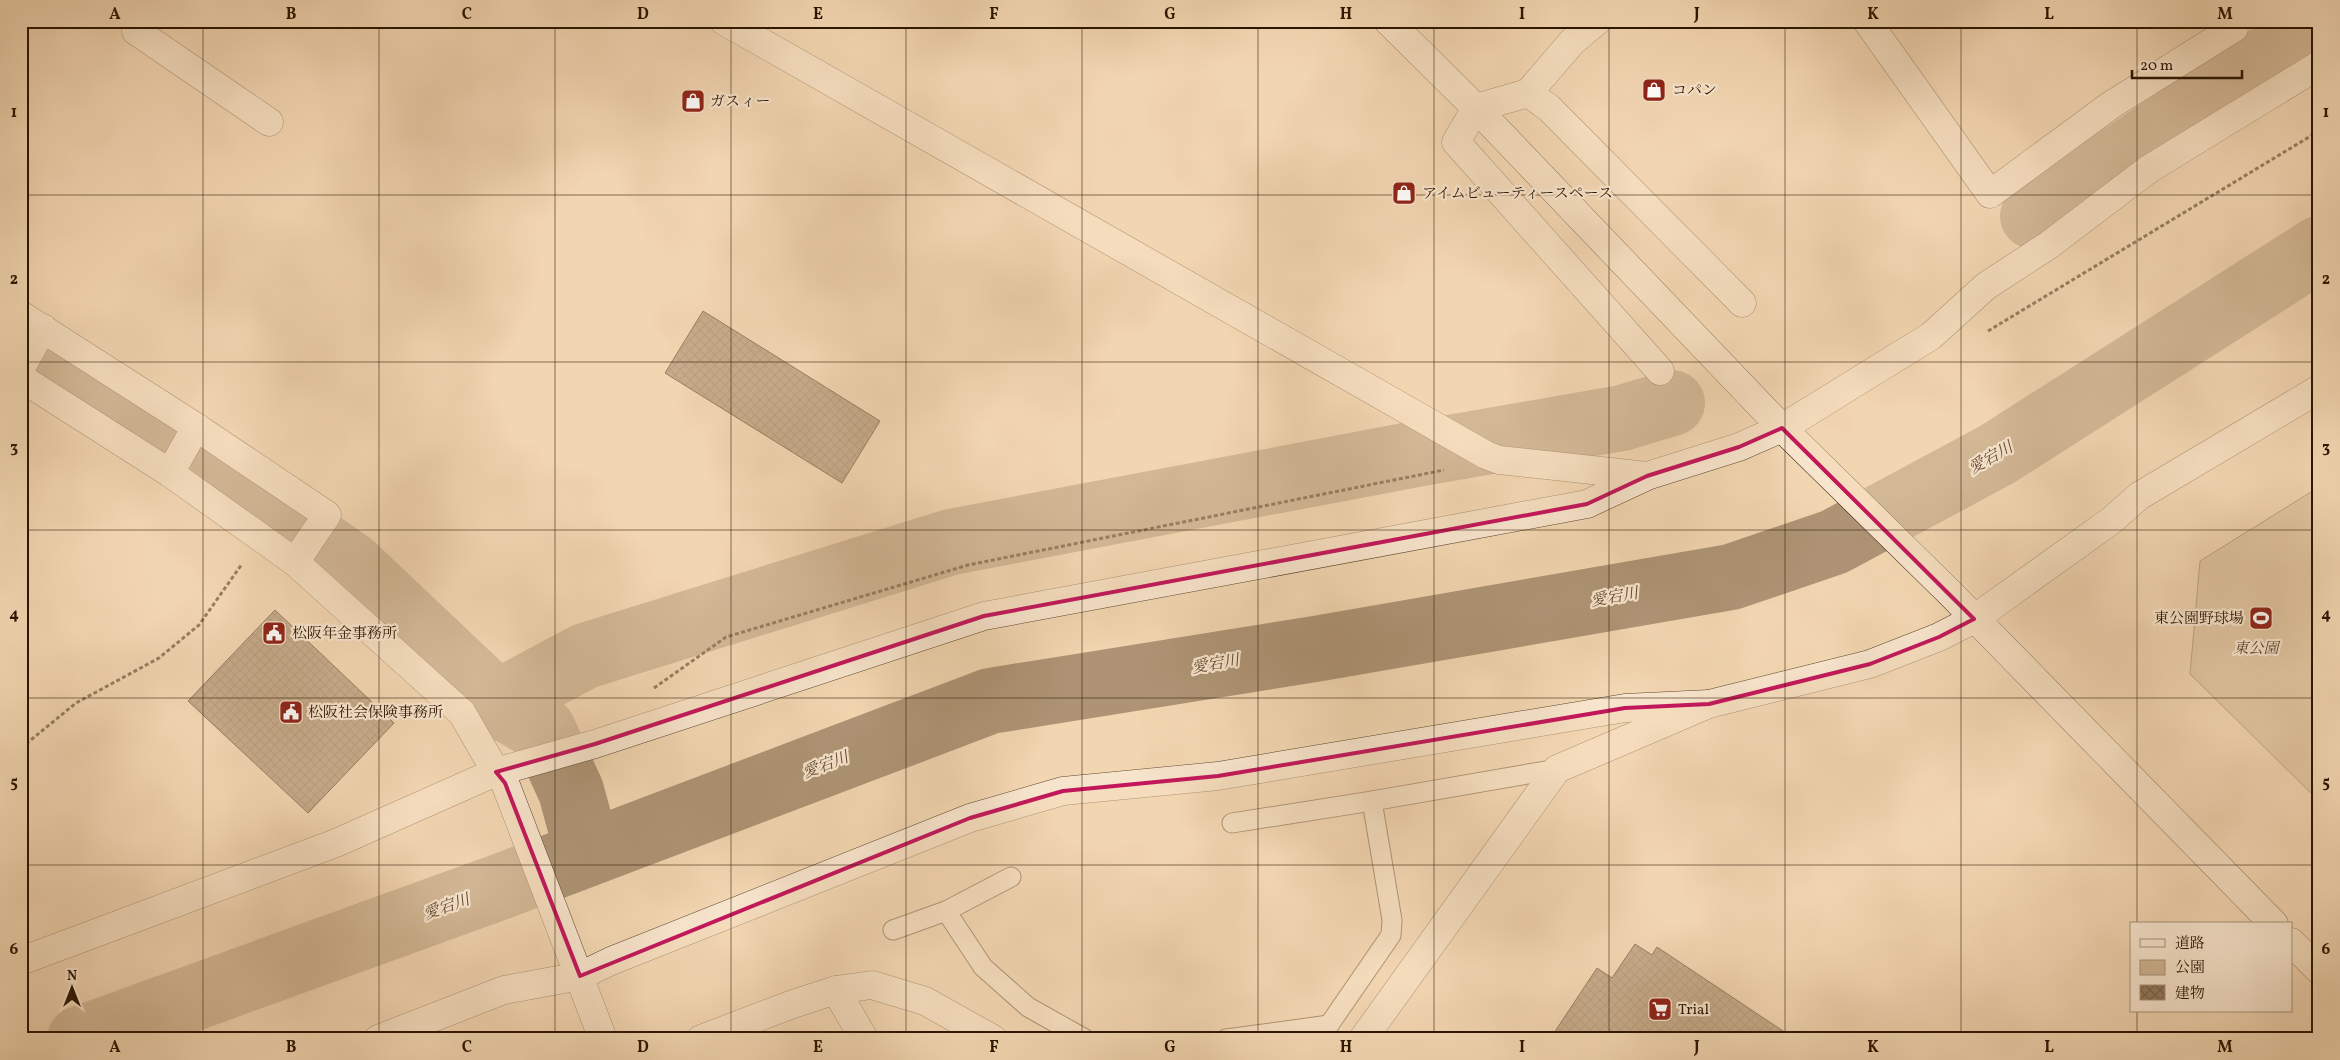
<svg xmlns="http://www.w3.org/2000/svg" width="2340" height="1060" font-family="Vollkorn,'Noto Serif JP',serif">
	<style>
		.green { fill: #d0b593; stroke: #7e654a }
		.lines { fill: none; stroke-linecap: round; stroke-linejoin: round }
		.river { stroke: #ae9475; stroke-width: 66 }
		.building { fill: url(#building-cross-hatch); stroke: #2b1500 }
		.lane-casing { stroke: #5d452c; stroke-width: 21 }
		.street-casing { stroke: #5d452c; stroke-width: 29 }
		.secondary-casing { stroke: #2b1500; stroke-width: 29 }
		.path { stroke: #2b1500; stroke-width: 3; stroke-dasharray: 4 2.5; stroke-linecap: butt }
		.lane { stroke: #f7e4cc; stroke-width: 19 }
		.street { stroke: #f7e4cc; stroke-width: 28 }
		.secondary { stroke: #f7e4cc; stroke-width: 28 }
		.marked { fill: none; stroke: #c2185b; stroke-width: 4; stroke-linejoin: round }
		.grid { fill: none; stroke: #2b1500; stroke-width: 1; stroke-opacity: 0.55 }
		.labels { text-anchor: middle; stroke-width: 4.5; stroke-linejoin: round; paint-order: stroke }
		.poi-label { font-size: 15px; fill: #2b1500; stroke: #f7e4cc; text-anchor: start }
		.park-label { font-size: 15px; font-style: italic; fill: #5d452c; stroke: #f7e4cc }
		.water-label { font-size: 16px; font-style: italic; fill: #5f482f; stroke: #f7e4cc }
		.neatline { fill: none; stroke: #2b1500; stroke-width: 2 }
		.grid-label { font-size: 16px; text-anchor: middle; font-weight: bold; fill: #2b1500 }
	</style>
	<defs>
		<pattern id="building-cross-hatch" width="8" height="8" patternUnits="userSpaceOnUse" patternTransform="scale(1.25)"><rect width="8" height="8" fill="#92795c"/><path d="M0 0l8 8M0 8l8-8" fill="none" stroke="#77624a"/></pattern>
	</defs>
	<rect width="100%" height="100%" fill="#f2d6b1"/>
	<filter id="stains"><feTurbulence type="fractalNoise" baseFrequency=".004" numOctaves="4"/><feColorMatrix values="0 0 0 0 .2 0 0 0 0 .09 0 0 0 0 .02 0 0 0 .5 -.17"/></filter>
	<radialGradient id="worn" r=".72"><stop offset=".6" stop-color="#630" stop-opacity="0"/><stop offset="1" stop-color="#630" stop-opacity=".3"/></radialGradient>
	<polygon class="green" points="2319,487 2319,801 2190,674 2200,561"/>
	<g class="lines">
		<g class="river">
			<polyline points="2033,216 2319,24"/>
			<polyline points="21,345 97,387 351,565 497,703 543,730 571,791 588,853"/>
			<polyline points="497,703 585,656 951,542 1416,454 1622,418 1672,403"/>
			<polyline points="80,1039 505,885 990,701 1315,649 1731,577 1834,542 1996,455 2319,249"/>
		</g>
	</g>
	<g class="building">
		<polygon points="703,311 880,421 842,483 665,373"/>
		<polygon points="275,610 394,723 308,813 188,701"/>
		<polygon points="1635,944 1652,955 1657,947 1795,1039 1550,1039 1597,968 1612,978"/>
	</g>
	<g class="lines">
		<g class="lane-casing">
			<g id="lane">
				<polyline points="1232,823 1372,801 1557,769"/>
				<polyline points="946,911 983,967 1028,1007 1085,1039"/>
				<polyline points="893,930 946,911 1011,877"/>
				<polyline points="1226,1039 1329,1025 1391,935 1392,920 1372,801"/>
			</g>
		</g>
		<g class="street-casing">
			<g id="street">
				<polyline points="141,21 136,31 269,122"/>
				<polyline points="724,21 1486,455 1499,460 1647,476 1739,447 1782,428 1931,336 1986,286 2049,245 2149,169 2319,65"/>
				<polyline points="1597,21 1572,42 1528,93 1476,108 1456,142 1660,371"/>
				<polyline points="1867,21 1990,194 2111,105 2234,28 2228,21"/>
				<polyline points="1528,93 1549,108 1742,303"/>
				<polyline points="21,315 196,427 327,515 295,562"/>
				<polyline points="21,368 43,328"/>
				<polyline points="21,378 170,473 295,562 462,713 496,772 505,783 603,1039"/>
				<polyline points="170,473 196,427"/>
				<polyline points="21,961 336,843 496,772 595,744 984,616 1587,504 1645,477"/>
				<polyline points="836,990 864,1039"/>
				<polyline points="378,1039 504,990 580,976 611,961 970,818 1063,791 1218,776 1625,708 1709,704"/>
				<polyline points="701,1039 793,1004 836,990 872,985 925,1001 993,1039"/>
				<polyline points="1363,1039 1557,769 1709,704 1870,664 1939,637 1974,619 2112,520 2139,496 2319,389"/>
			</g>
		</g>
		<g class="secondary-casing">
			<g id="secondary">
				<polyline points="1388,21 1476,108 1782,428 1950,593 2274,924"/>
				<polyline points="2291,942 2319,970"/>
			</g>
		</g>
		<g class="path">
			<polyline points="1988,331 2319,131"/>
			<polyline points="654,688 726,637 968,565 1444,470"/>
			<polyline points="21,748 76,703 159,658 199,625 242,564"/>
		</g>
		<use href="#lane" class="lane"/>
		<use href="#street" class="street"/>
		<use href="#secondary" class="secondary"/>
	</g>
	<path d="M0 0H2340V1060H0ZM1782,428L1974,619L1939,637L1870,664L1709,704L1625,708L1218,776L1063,791L970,818L580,976L505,783L496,772L595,744L984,616L1587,504L1647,476L1739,447Z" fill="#f2d6b1" fill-opacity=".55" fill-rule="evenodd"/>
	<path class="marked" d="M1782,428L1974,619L1939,637L1870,664L1709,704L1625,708L1218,776L1063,791L970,818L580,976L505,783L496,772L595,744L984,616L1587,504L1647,476L1739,447Z"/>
	<path class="grid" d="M203,21V1039M379,21V1039M555,21V1039M731,21V1039M906,21V1039M1082,21V1039M1258,21V1039M1434,21V1039M1609,21V1039M1785,21V1039M1961,21V1039M2137,21V924M21,195H2319M21,362H2319M21,530H2319M21,698H2319M21,865H2319M2137,1011V1039"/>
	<defs>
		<g id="shop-square" transform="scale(1.25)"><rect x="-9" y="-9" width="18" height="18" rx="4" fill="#8f2418" stroke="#f7e4cc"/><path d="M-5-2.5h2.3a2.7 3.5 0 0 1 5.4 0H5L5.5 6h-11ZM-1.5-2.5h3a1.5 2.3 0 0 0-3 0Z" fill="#fff"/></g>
		<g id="stadium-square" transform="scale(1.25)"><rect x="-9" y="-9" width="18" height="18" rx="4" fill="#8f2418" stroke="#f7e4cc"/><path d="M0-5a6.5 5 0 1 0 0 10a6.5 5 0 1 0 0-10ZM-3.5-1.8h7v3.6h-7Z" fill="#fff"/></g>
		<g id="civic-square" transform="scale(1.25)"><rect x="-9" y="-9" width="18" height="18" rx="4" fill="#8f2418" stroke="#f7e4cc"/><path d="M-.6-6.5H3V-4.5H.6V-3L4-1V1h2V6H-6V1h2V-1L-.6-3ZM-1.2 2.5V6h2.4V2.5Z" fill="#fff"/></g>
		<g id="supermarket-square" transform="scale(1.25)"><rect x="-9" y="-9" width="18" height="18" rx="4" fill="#8f2418" stroke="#f7e4cc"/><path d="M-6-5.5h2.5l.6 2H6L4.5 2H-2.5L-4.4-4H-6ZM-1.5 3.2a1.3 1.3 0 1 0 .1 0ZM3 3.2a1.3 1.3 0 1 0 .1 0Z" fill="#fff"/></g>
	</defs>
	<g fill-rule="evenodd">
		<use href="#shop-square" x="1654" y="90"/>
		<use href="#shop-square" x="693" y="101"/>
		<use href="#shop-square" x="1404" y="193"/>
		<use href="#stadium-square" x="2261" y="618"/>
		<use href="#civic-square" x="274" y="633"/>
		<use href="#civic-square" x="291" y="712"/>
		<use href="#supermarket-square" x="1660" y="1009"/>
	</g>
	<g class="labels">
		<g class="poi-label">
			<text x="1672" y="95">コパン</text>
			<text x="710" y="106">ガスィー</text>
			<text x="1422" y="198">アイムビューティースペース</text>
			<text x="2244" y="623" text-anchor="end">東公園野球場</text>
			<text x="292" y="638">松阪年金事務所</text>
			<text x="308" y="717">松阪社会保険事務所</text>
			<text x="1678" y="1014">Trial</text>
		</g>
		<g class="park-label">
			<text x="2256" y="653">東公園</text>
		</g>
		<g class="water-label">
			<text transform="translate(1990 457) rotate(-30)" y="6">愛宕川</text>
			<text transform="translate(1614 596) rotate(-10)" y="6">愛宕川</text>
			<text transform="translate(1215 663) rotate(-10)" y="6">愛宕川</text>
			<text transform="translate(825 764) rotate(-21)" y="6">愛宕川</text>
			<text transform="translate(446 906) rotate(-20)" y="6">愛宕川</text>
		</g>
	</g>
	<rect width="2340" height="1060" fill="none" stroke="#f2d6b1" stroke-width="55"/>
	<rect x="2130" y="922" width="162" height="90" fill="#f7e4cc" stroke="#a5917a"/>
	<rect x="2140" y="939" width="25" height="8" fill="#f7e4cc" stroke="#a5917a"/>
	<text x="2175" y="948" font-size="15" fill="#2b1500">道路</text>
	<rect x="2140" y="960" width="25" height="15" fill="#d0b593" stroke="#a5917a"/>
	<text x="2175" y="972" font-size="15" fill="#2b1500">公園</text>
	<rect x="2140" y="985" width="25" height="15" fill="url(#building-cross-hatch)" stroke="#a5917a"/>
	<text x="2175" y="998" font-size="15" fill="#2b1500">建物</text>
	<g transform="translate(72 988)" stroke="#f7e4cc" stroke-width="4" paint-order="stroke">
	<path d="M0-4L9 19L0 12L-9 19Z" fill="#2b1500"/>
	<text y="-8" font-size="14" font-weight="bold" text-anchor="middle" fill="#2b1500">N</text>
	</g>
	<path d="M2132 70v8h110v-8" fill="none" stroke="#2b1500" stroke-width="2.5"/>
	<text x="2140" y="70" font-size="15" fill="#2b1500" stroke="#f7e4cc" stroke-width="4" paint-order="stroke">20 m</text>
	<rect x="28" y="28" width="2284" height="1004" class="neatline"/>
	<g class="grid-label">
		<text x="115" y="19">A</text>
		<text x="291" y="19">B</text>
		<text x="467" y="19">C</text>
		<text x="643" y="19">D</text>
		<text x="818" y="19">E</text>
		<text x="994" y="19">F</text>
		<text x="1170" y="19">G</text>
		<text x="1346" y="19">H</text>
		<text x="1522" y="19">I</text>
		<text x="1697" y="19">J</text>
		<text x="1873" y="19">K</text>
		<text x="2049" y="19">L</text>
		<text x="2225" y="19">M</text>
		<text x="14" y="117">1</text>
		<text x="2326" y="117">1</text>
		<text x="14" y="284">2</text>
		<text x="2326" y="284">2</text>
		<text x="14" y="452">3</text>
		<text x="2326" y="452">3</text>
		<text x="14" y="619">4</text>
		<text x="2326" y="619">4</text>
		<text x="14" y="787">5</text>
		<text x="2326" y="787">5</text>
		<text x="14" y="954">6</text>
		<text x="2326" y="954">6</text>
		<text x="115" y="1052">A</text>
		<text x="291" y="1052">B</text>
		<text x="467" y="1052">C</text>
		<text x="643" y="1052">D</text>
		<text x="818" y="1052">E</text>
		<text x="994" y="1052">F</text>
		<text x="1170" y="1052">G</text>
		<text x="1346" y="1052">H</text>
		<text x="1522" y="1052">I</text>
		<text x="1697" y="1052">J</text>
		<text x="1873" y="1052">K</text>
		<text x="2049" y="1052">L</text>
		<text x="2225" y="1052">M</text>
	</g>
	<rect width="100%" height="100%" filter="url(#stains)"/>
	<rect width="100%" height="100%" fill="url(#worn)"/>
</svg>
